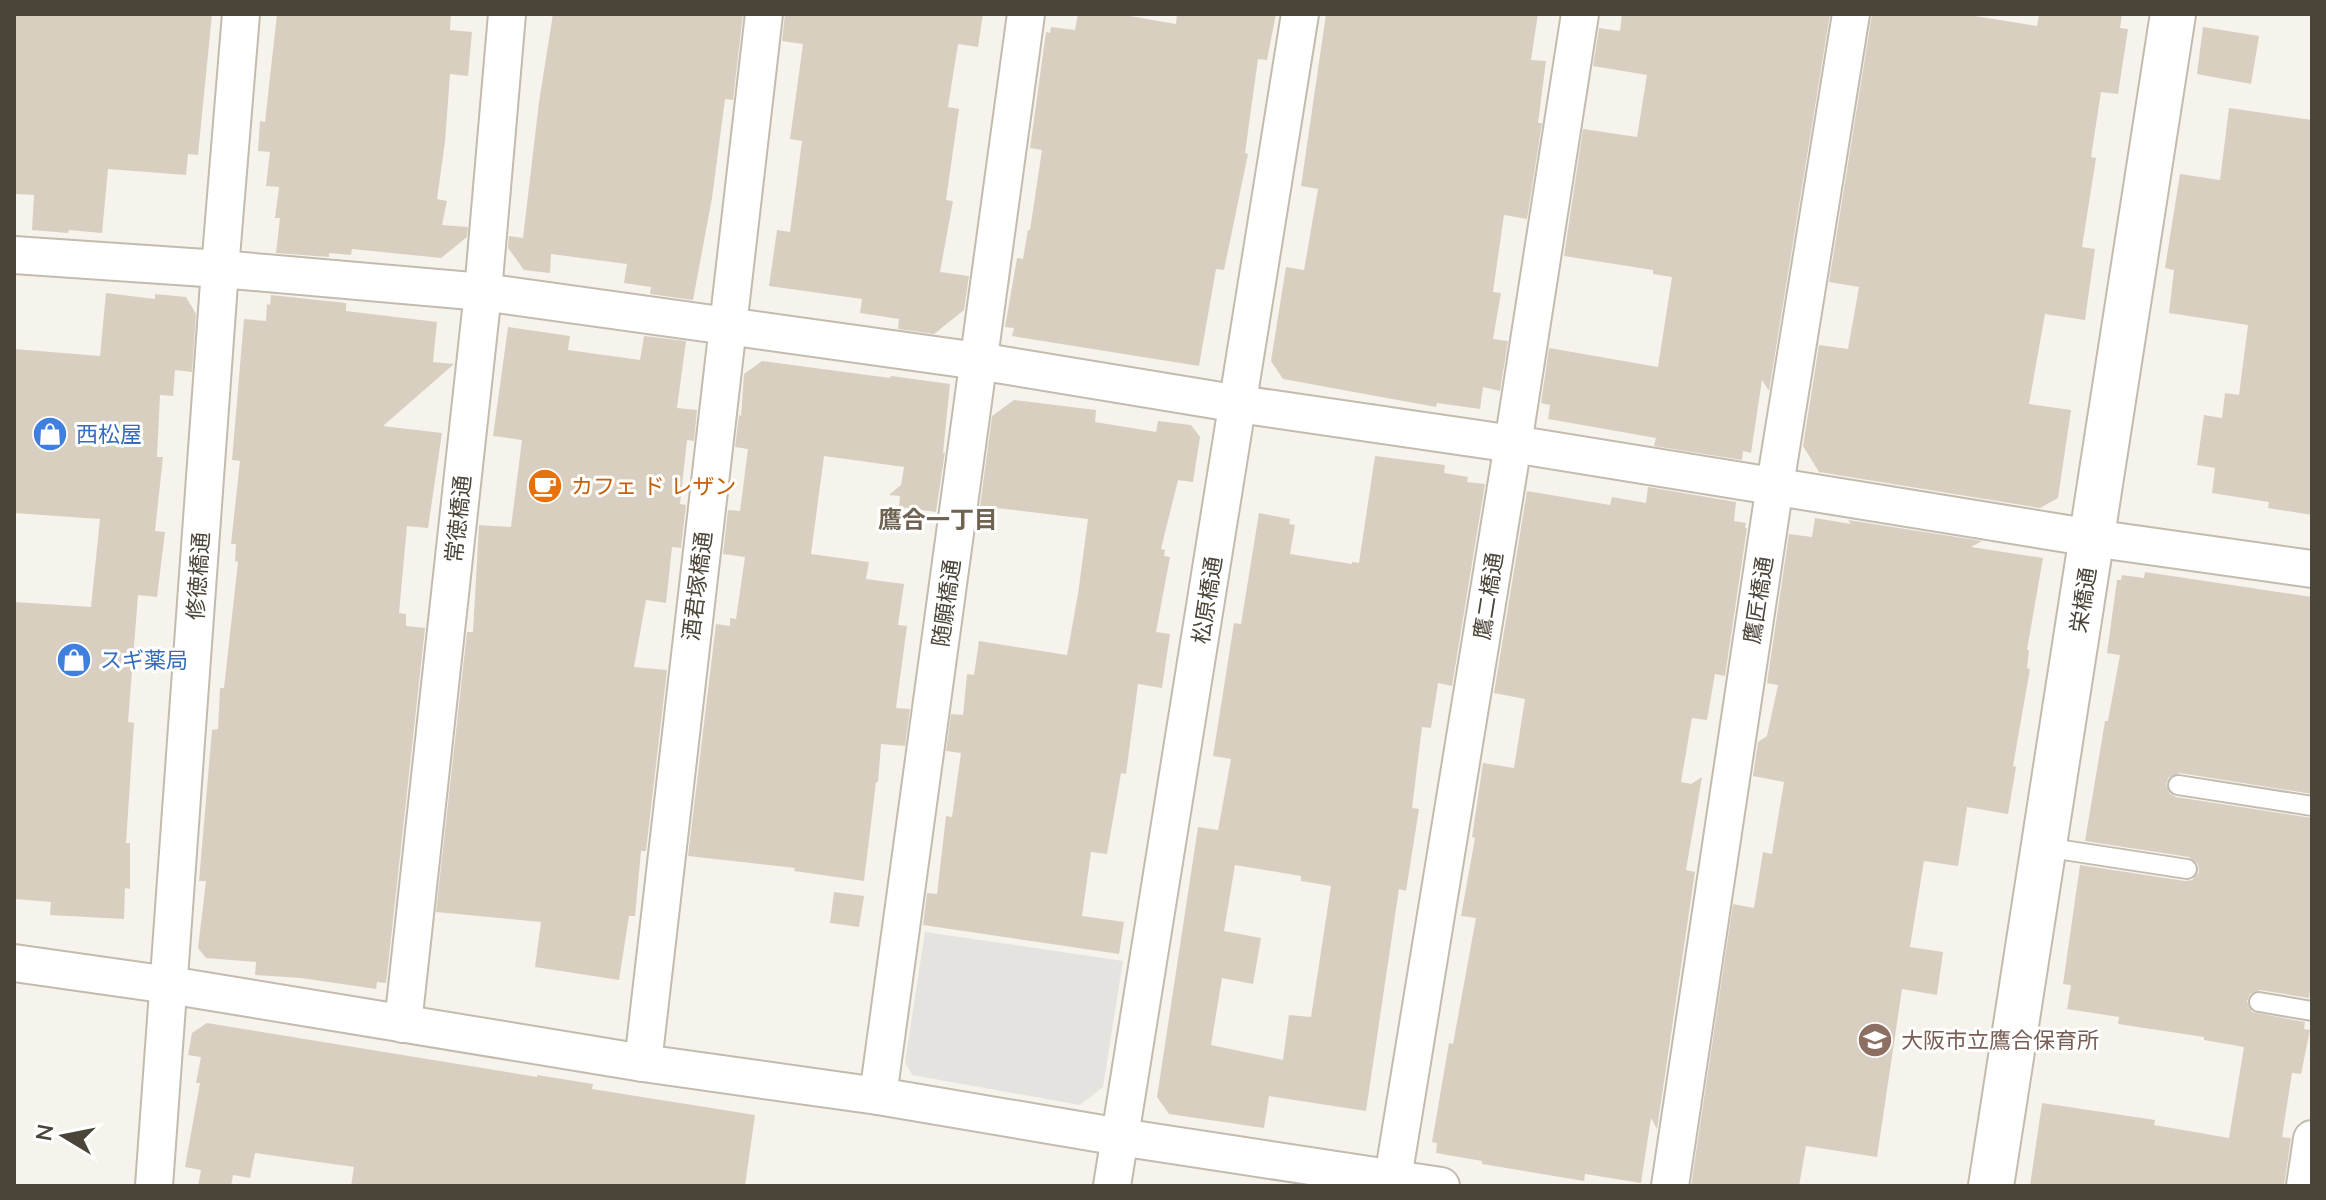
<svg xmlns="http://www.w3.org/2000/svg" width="2326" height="1200" font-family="'Nunito Sans','Noto Sans JP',sans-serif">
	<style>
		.parking { fill: #e5e3e0 }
		.building { fill: #d8cfc1; fill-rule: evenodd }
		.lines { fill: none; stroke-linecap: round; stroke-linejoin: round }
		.service-casing { stroke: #c2bbae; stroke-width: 22 }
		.minor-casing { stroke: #c2bbae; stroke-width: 40 }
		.tertiary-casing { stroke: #c2bbae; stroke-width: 48 }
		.service { stroke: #fff; stroke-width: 18 }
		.minor { stroke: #fff; stroke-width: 36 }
		.tertiary { stroke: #fff; stroke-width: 44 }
		.labels { text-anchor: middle; stroke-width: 6; stroke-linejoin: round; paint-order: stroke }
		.shop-label { font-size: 22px; fill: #366cbe; stroke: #fff; text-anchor: start }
		.food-label { font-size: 22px; fill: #c56008; stroke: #fff; text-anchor: start }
		.street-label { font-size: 22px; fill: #4b4439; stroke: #fff }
		.education-label { font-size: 22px; fill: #785e54; stroke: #fff; text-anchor: start }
		.neighbourhood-label { font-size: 24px; font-weight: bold; fill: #6e6250; stroke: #fff }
	</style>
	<rect width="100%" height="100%" fill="#f6f3ec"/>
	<polygon class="parking" points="925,932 1123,961 1103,1087 1080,1105 912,1075 905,1062"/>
	<g class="building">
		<polygon points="14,14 212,14 198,155 188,154 186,175 108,169 102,233 69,230 68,233 32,230 34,195 14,194"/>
		<polygon points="277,14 451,14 450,30 472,32 468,76 450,74 445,142 437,199 447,201 442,225 468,227 467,237 441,258 352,249 351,255 329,253 329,257 276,253 280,218 275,218 279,187 266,186 270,152 258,151 260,121 265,122"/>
		<polygon points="553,14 743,14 733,100 725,99 712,198 693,300 650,294 651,287 624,283 627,264 551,254 550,273 524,270 508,248 509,236 523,238 539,102"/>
		<polygon points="785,14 983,14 978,47 958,44 948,107 959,109 946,200 953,201 940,272 969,276 964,310 934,334 898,329 899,319 860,313 862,299 769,286 777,230 790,232 802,141 790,139 803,44 782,41"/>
		<polygon points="1078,14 1118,14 1176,24 1177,14 1276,14 1267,60 1258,59 1245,153 1248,154 1224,270 1216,269 1199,366 1012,336 1014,328 1005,327 1017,258 1023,259 1028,230 1030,230 1042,150 1030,148 1046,32 1050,33 1051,27 1075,30"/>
		<polygon points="1326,14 1538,14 1531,60 1546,61 1538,123 1542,123 1527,219 1504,215 1493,292 1501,293 1493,339 1508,341 1500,391 1483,387 1480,409 1437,403 1436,407 1283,379 1271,361 1286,267 1304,270 1318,189 1301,186"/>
		<polygon points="1622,14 1830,14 1769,391 1762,380 1751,453 1743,451 1742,460 1654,446 1656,438 1548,419 1550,405 1541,403 1549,348 1658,367 1672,277 1653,274 1653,270 1564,256 1583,129 1637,137 1647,75 1593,66 1599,28 1620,31"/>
		<polygon points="1872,14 1962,14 2037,26 2039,14 2122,14 2120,28 2128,29 2118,94 2101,92 2091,157 2096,158 2082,247 2095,249 2085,320 2045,314 2029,404 2071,410 2058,498 2040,508 1819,472 1803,446 1819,345 1848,349 1859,287 1829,282"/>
		<polygon points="2203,27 2259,36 2251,84 2197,74"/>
		<polygon points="2229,108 2312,120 2312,515 2268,508 2269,502 2212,493 2215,468 2197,465 2204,415 2222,418 2225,393 2239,395 2248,325 2169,313 2174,270 2165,268 2180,174 2220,180"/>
		<polygon points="106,293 155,299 155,294 186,297 196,314 192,372 175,370 173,396 160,395 157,457 163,457 155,531 165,532 157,597 138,595 128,722 134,723 126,843 130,843 130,889 125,888 124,919 50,915 51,902 14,899 14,602 91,607 100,519 14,513 14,349 100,356"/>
		<polygon points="271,295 346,303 346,311 437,322 433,362 454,364 383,426 442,433 428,528 407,526 399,613 406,614 406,626 425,628 388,966 386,983 377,982 376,989 301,978 255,975 256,962 206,958 198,948 206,881 199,881 212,730 218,729 220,688 224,688 238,562 235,561 236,544 231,544 240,461 232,460 244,319 266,321 267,304 270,305"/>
		<polygon points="508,327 570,336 568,350 640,360 644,336 686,341 677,408 697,410 694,441 687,440 680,504 686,505 681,548 672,547 666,603 646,600 634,667 667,670 646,851 641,851 635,916 629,916 619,980 535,967 541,922 436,912 467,632 473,632 479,525 511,527 522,440 493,436"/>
		<polygon points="762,361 890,378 891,376 950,384 943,453 945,452 936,512 899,507 900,496 889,495 901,485 904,467 824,456 811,554 869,562 866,579 904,584 898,625 907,626 896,708 910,709 905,746 881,744 878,782 876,782 864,881 794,871 795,868 688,856 716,624 730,626 730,618 736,619 745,557 723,554 728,510 740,511 748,449 735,447 739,415 741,416 744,374"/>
		<polygon points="1014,400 1096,410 1095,422 1156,432 1158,421 1191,425 1200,437 1193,482 1178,480 1161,549 1165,550 1164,556 1170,557 1156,632 1170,634 1162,688 1138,684 1126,774 1121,773 1107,854 1091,852 1082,916 1124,922 1119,954 923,925 927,893 937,894 946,816 952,817 961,753 946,751 951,714 963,715 967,674 974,675 979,641 1067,655 1078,594 1088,519 980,506 992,416"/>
		<path d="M1375,456L1445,465L1444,473L1468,477L1467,482L1485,484L1452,686L1438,683L1431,728L1422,727L1412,808L1419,809L1406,891L1399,889L1366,1111L1269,1096L1264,1128L1169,1114L1157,1097L1198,827L1218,830L1231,759L1213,756L1234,623L1241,624L1259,513L1290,519L1289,524L1295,525L1290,554L1352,564V562L1359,563ZM1235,865L1301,876V881L1331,886L1311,1017L1289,1015L1283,1060L1211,1045L1222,978L1253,984L1261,938L1224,931Z"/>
		<polygon points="1648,487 1736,502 1734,521 1746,523 1745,528 1747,528 1725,676 1715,674 1707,720 1692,718 1681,782 1691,784 1702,777 1686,870 1695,872 1657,1129 1651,1118 1641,1183 1585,1174 1584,1181 1482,1164 1482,1161 1436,1153 1437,1143 1432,1142 1449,1043 1453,1044 1476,918 1461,916 1475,838 1472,837 1483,763 1514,768 1525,699 1494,693 1527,491 1610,505 1612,497 1646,503"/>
		<polygon points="1815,518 1851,524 1848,520 1982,541 1971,547 2043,558 2027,650 2029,650 2027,668 2030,669 2013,766 2016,767 2008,814 1967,807 1958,866 1924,861 1910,947 1943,952 1937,995 1902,989 1877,1157 1806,1146 1799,1186 1691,1186 1733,904 1754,908 1763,852 1772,854 1784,782 1753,776 1758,742 1767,736 1778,685 1767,683 1789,534 1812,537"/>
		<polygon points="2145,572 2312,597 2312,794 2180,773 2169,777 2166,784 2170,794 2176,797 2312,818 2312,976 2309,998 2260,990 2250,994 2247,1001 2252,1012 2305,1022 2304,1029 2310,1030 2301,1074 2292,1073 2282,1137 2291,1138 2284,1186 2030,1186 2042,1103 2155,1120 2154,1125 2229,1138 2244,1047 2204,1040 2204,1037 2118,1024 2119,1017 2067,1009 2071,985 2063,984 2080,865 2185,881 2192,880 2199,872 2198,864 2189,857 2085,841 2105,721 2108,721 2120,655 2107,653 2117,580 2121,580 2122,575 2144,578"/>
		<polygon points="834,892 864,896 859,927 830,923"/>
		<polygon points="207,1023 464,1065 537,1077 537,1075 593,1084 592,1089 755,1115 745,1186 351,1186 354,1167 255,1153 250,1178 233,1175 231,1186 198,1186 201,1170 185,1167 200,1083 196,1083 201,1057 188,1055 192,1033"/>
	</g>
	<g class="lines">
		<g class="service-casing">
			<g id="service">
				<polyline points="2178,785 2312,806"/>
				<polyline points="2044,847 2187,869"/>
				<polyline points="2259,1002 2312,1011"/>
			</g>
		</g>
		<g class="minor-casing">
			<g id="minor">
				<polyline points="14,255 220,269 483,292 978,361 1239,404 1513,444 2092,538 2312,569"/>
				<polyline points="14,963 169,985 643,1063 878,1096 1120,1137 1441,1186"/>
				<polyline points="403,1024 483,292 507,14"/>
				<polyline points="643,1063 764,14"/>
				<polyline points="878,1096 1026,14"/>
				<polyline points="1393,1178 1513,444 1580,14"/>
				<polyline points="154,1186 220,269 241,14"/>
				<polyline points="1112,1186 1300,14"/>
				<polyline points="1670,1186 1775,485 1851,14"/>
				<polyline points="2305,1186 2312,1139"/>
			</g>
		</g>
		<g class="tertiary-casing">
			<polyline id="tertiary" points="1991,1186 2173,14"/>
		</g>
		<use href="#service" class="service"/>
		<use href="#minor" class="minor"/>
		<use href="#tertiary" class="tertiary"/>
	</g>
	<defs>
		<g id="shop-disc" transform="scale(1.8)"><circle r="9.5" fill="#3f7fe0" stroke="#fff"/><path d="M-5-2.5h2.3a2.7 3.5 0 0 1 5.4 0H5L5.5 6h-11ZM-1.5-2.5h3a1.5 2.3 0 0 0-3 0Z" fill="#fff"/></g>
		<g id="cafe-disc" transform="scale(1.8)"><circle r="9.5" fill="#e8710a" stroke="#fff"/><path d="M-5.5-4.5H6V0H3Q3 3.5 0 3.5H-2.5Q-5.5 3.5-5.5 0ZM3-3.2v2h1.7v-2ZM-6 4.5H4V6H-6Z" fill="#fff"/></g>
		<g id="school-disc" transform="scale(1.8)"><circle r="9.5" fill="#8d6e63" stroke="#fff"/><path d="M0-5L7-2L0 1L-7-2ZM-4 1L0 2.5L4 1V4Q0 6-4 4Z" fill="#fff"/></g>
	</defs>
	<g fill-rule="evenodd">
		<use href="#shop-disc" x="50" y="434"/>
		<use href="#cafe-disc" x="545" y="486"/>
		<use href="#shop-disc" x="74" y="660"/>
		<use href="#school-disc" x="1875" y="1040"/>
	</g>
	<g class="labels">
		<g class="shop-label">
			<text x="76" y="442">西松屋</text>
			<text x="100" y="668">スギ薬局</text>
		</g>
		<g class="food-label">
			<text x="571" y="494">カフェ ド レザン</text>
		</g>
		<g class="street-label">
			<text transform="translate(458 519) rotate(-84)" y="8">常徳橋通</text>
			<text transform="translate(198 576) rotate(-86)" y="8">修徳橋通</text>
			<text transform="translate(697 586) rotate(-83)" y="8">酒君塚橋通</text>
			<text transform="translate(1488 596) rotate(-81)" y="8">鷹二橋通</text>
			<text transform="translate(1207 600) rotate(-81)" y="8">松原橋通</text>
			<text transform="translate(1758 600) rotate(-81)" y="8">鷹匠橋通</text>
			<text transform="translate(2083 600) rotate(-81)" y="8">栄橋通</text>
			<text transform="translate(946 603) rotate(-82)" y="8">随願橋通</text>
		</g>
		<g class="education-label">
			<text x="1901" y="1048">大阪市立鷹合保育所</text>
		</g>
		<g class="neighbourhood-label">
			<text x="938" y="528">鷹合一丁目</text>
		</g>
	</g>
	<rect width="2326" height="1200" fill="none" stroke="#4b4439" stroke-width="32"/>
	<g transform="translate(64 1136) rotate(280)" stroke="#ffffff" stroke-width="6" paint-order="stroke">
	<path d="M0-6L14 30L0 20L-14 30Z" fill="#4b4439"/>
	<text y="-12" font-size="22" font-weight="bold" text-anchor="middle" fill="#4b4439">N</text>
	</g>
</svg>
